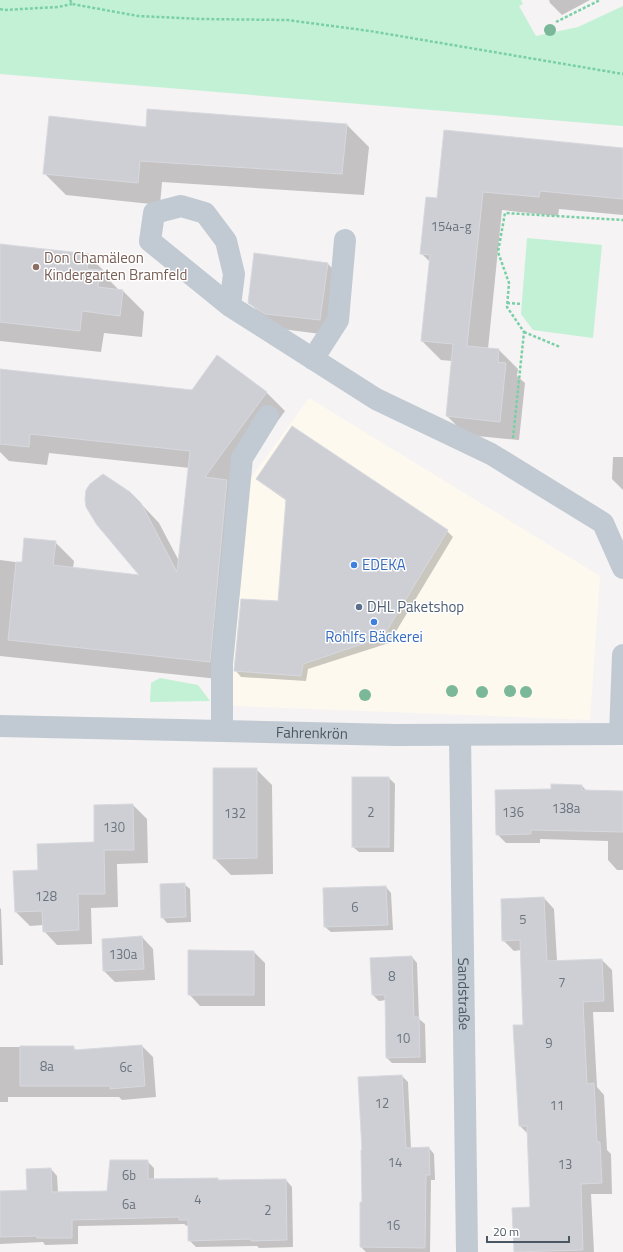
<svg xmlns="http://www.w3.org/2000/svg" width="623" height="1252" font-family="'Titillium Web',sans-serif">
	<style>
		.commercial { fill: #fdf9ef }
		.green { fill: #c3f1d5 }
		.shadow { fill: #0003 }
		.building { fill: #cdcfd5; stroke: #d7d9de }
		.lines { fill: none; stroke-linecap: round; stroke-linejoin: round }
		.path { stroke: #7ad0a6; stroke-width: 2.5; stroke-dasharray: 3 2; stroke-linecap: butt }
		.minor { stroke: #c1cad2; stroke-width: 22 }
		.tree { fill: #7bb799 }
		.education-dot { fill: #8d6e63; stroke: #fff; stroke-width: 1.5 }
		.shop-dot { fill: #3f7fe0; stroke: #fff; stroke-width: 1.5 }
		.service-dot { fill: #5c6f8a; stroke: #fff; stroke-width: 1.5 }
		.labels { text-anchor: middle; stroke-width: 3; stroke-linejoin: round; paint-order: stroke }
		.number-label { font-size: 13px; fill: #6b747e }
		.education-label { font-size: 15px; fill: #785e54; stroke: #fff; text-anchor: start }
		.shop-label { font-size: 15px; fill: #366cbe; stroke: #fff; text-anchor: start }
		.service-label { font-size: 15px; fill: #4e5e75; stroke: #fff; text-anchor: start }
		.street-label { font-size: 15px; fill: #4a5661; stroke: #fff }
	</style>
	<rect width="100%" height="100%" fill="#f5f3f3"/>
	<polygon class="commercial" points="309,398 600,576 590,720 213,705 235,500"/>
	<g class="green">
		<polygon points="0,0 521,0 523,4 519,6 536,36 578,27 623,6 623,126 0,74"/>
		<polygon points="527,238 602,245 593,338 533,330 521,314"/>
		<polygon points="160,678 198,685 210,701 150,702 151,683"/>
	</g>
	<g class="shadow">
		<polygon points="549,0 590,0 562,15 550,3"/>
		<polygon points="148,110 347,125 369,147 364,195 162,182 160,205 66,195 44,173 147,128"/>
		<polygon points="623,149 623,215 559,209 558,216 502,210 488,349 499,350 518,369 517,376 525,383 519,440 466,435 447,416 452,361 441,360 422,341 430,262 421,253 438,199"/>
		<polygon points="0,245 88,255 110,277 110,281 119,290 122,290 144,312 142,337 104,333 101,352 0,341"/>
		<polygon points="327,263 344,280 336,336 282,329 265,319 249,302"/>
		<polygon points="0,370 192,391 266,392 285,411 231,485 228,680 0,656 0,560 23,563 55,542 74,561 73,568 141,576 130,492 159,523 179,561 190,468 49,453 47,465 9,461 0,452"/>
		<polygon points="613,457 623,457 623,490 612,479"/>
		<polygon points="257,479 447,531 453,537 389,643 308,669 306,681 241,677 236,671 279,602 287,501 263,484"/>
		<polygon points="256,769 272,785 273,874 231,875 214,858"/>
		<polygon points="353,778 389,778 395,784 394,852 359,852 353,847"/>
		<polygon points="582,786 587,791 623,792 623,870 617,870 608,860 608,841 540,839 540,843 506,843 497,834 552,790"/>
		<polygon points="133,805 147,819 148,863 117,864 118,907 91,908 92,944 57,945 44,931 43,925 30,926 16,912 14,872 39,871 95,843"/>
		<polygon points="184,884 190,889 191,922 167,923 162,917"/>
		<polygon points="386,887 391,893 393,930 331,932 325,927"/>
		<polygon points="544,898 554,909 557,961 602,960 612,970 614,1012 593,1012 597,1087 604,1095 607,1150 611,1154 612,1194 591,1194 594,1252 515,1252 513,1209 531,1208 528,1134 520,1126 524,1026 521,950 514,951 503,940"/>
		<polygon points="0,908 1,909 3,965 0,965"/>
		<polygon points="142,937 153,949 155,980 115,982 104,971"/>
		<polygon points="254,952 265,963 265,1006 200,1006 189,994"/>
		<polygon points="412,957 417,963 419,1019 425,1024 426,1063 392,1063 387,1058 386,1000 379,1001 373,995"/>
		<polygon points="142,1046 153,1057 156,1097 122,1100 119,1097 8,1097 8,1102 0,1102 0,1047 73,1047 77,1051"/>
		<polygon points="402,1076 408,1082 411,1149 429,1148 434,1154 435,1180 431,1180 430,1252 366,1252 361,1247 363,1203 363,1150 360,1078"/>
		<polygon points="147,1161 154,1168 154,1180 217,1179 220,1181 286,1180 292,1187 293,1247 259,1248 257,1246 196,1247 189,1240 189,1226 187,1226 184,1224 78,1226 78,1244 45,1245 43,1242 0,1244 0,1192 28,1191 51,1169 57,1176 58,1193 108,1192"/>
	</g>
	<g class="building">
		<polygon points="147,109 347,124 342,174 140,161 138,183 43,174 49,116 146,127"/>
		<polygon points="444,130 623,148 623,199 540,191 539,197 483,192 467,346 499,349 498,362 506,363 500,422 446,416 453,344 421,341 430,255 420,254 426,197 437,198"/>
		<polygon points="0,244 89,254 87,269 100,270 98,287 123,290 120,316 82,311 80,331 0,322"/>
		<polygon points="254,253 328,263 320,320 265,314 248,303"/>
		<polygon points="217,355 267,392 205,477 227,480 210,662 8,640 16,562 22,562 24,538 56,541 53,565 139,575 97,525 86,507 85,499 86,490 90,484 103,474 130,492 141,503 177,572 190,451 30,434 29,447 0,444 0,369 192,390"/>
		<polygon points="292,426 448,530 383,637 303,664 301,676 234,671 241,599 278,601 286,499 256,479"/>
		<polygon points="213,768 257,768 257,858 213,859"/>
		<rect x="352" y="777" width="37" height="70"/>
		<polygon points="551,784 582,785 582,790 623,791 623,832 531,830 531,834 496,835 495,790 551,789"/>
		<polygon points="133,804 134,850 104,850 105,894 78,894 79,930 43,932 42,911 15,912 13,871 38,870 37,844 94,842 94,805"/>
		<polygon points="185,883 186,917 161,918 160,884"/>
		<polygon points="386,886 388,925 324,927 323,888"/>
		<polygon points="544,897 547,961 602,959 604,1001 583,1002 587,1084 594,1083 597,1142 600,1142 602,1183 581,1184 583,1250 514,1252 512,1208 530,1207 527,1126 519,1126 513,1025 523,1025 520,940 502,941 501,899"/>
		<polygon points="142,936 144,969 103,971 102,939"/>
		<polygon points="188,950 254,951 254,995 188,995"/>
		<polygon points="412,956 414,1017 419,1017 420,1057 386,1058 385,995 372,995 370,958"/>
		<polygon points="142,1045 145,1086 110,1089 110,1086 20,1086 20,1046 74,1046 74,1050"/>
		<polygon points="402,1075 406,1148 429,1147 430,1175 426,1175 425,1248 360,1247 360,1202 362,1202 361,1150 362,1150 358,1077"/>
		<polygon points="110,1160 148,1160 148,1179 218,1178 218,1180 286,1179 287,1240 251,1241 251,1239 188,1241 188,1220 179,1220 179,1217 72,1220 72,1238 37,1238 37,1236 0,1237 0,1191 27,1190 26,1169 51,1168 52,1192 107,1191"/>
	</g>
	<g class="lines">
		<g class="path">
			<polyline points="70,0 72,4 138,16 201,19 287,20 370,31 623,74"/>
			<polyline points="0,9 4,10 58,7 72,4"/>
			<polyline points="556,22 600,0"/>
			<polyline points="507,303 522,304"/>
			<polyline points="524,332 560,347"/>
			<polyline points="513,438 524,332 507,307 509,283 498,252 505,213 623,220"/>
		</g>
		<g class="minor">
			<polyline points="230,306 234,274 226,241 205,213 181,206 154,213 150,241 230,306 376,399 491,454 603,523 623,568"/>
			<polyline points="313,359 338,320 345,240"/>
			<path id="s1" d="M0,726L395,735L623,734"/>
			<polyline points="222,731 222,664 242,458 268,416"/>
			<polyline points="620,734 623,655"/>
			<path id="s2" d="M460,735L467,1252"/>
		</g>
	</g>
	<g class="tree">
		<circle cx="550" cy="30" r="6"/>
		<circle cx="452" cy="691" r="6"/>
		<circle cx="510" cy="691" r="6"/>
		<circle cx="482" cy="692" r="6"/>
		<circle cx="526" cy="692" r="6"/>
		<circle cx="365" cy="695" r="6"/>
	</g>
	<circle class="education-dot" cx="36" cy="267" r="4"/>
	<g class="shop-dot">
		<circle cx="354" cy="565" r="4"/>
		<circle cx="374" cy="622" r="4"/>
	</g>
	<circle class="service-dot" cx="359" cy="607" r="4"/>
	<g class="labels">
		<g class="number-label">
			<text x="451" y="231">154a-g</text>
			<text x="566" y="813">138a</text>
			<text x="371" y="817">2</text>
			<text x="513" y="817">136</text>
			<text x="235" y="818">132</text>
			<text x="114" y="832">130</text>
			<text x="46" y="901">128</text>
			<text x="355" y="912">6</text>
			<text x="523" y="924">5</text>
			<text x="123" y="959">130a</text>
			<text x="392" y="981">8</text>
			<text x="562" y="987">7</text>
			<text x="403" y="1043">10</text>
			<text x="549" y="1048">9</text>
			<text x="47" y="1071">8a</text>
			<text x="126" y="1072">6c</text>
			<text x="382" y="1108">12</text>
			<text x="557" y="1110">11</text>
			<text x="395" y="1167">14</text>
			<text x="565" y="1169">13</text>
			<text x="129" y="1180">6b</text>
			<text x="198" y="1204">4</text>
			<text x="129" y="1209">6a</text>
			<text x="268" y="1215">2</text>
			<text x="393" y="1230">16</text>
		</g>
		<g class="education-label">
			<text x="44" y="263">Don Chamäleon<tspan x="44" dy="17">Kindergarten Bramfeld</tspan></text>
		</g>
		<g class="shop-label">
			<text x="362" y="570">EDEKA</text>
			<text x="374" y="642" text-anchor="middle">Rohlfs Bäckerei</text>
		</g>
		<g class="service-label">
			<text x="367" y="612">DHL Paketshop</text>
		</g>
		<g class="street-label">
			<text dy="5" stroke="none"><textPath href="#s1" startOffset="312">Fahrenkrön</textPath></text>
			<text dy="5" stroke="none"><textPath href="#s2" startOffset="259">Sandstraße</textPath></text>
		</g>
	</g>
	<path d="M487 1236v6h82v-6" fill="none" stroke="#4a5661" stroke-width="2"/>
	<text x="493" y="1236" font-size="12" fill="#4a5661" stroke="#ffffff" stroke-width="3" paint-order="stroke">20 m</text>
</svg>
